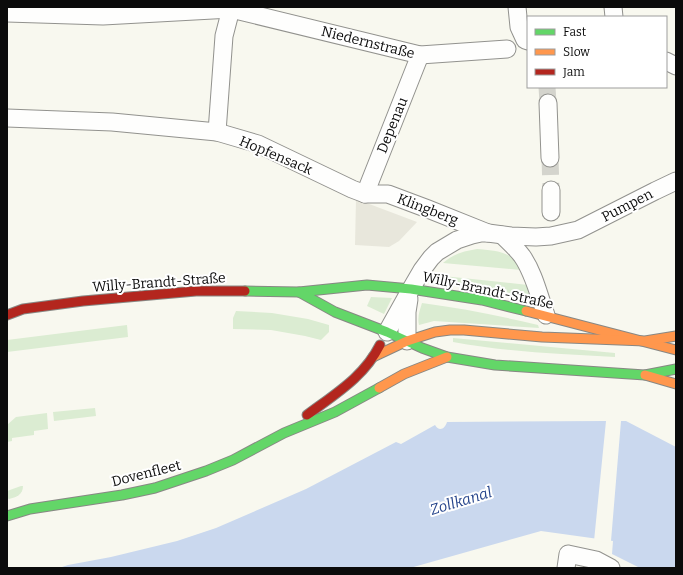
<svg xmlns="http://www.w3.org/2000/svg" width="683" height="575" font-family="Bitter,serif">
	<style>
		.green { fill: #dbecd2 }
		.plaza { fill: #e8e7dc }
		.water { fill: #cad8ee }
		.pier { fill: #f8f8ef }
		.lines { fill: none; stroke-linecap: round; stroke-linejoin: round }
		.street-tunnel { stroke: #d4d4cd; stroke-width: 17; stroke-dasharray: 17 8; stroke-linecap: butt }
		.street-casing { stroke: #92928e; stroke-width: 19 }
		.fast-casing { stroke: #888884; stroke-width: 11 }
		.slow-casing { stroke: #888884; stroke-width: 11 }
		.jam-casing { stroke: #888884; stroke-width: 11 }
		.street { stroke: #fefefd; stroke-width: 17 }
		.fast { stroke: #63d668; stroke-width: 9 }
		.slow { stroke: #ff974d; stroke-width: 9 }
		.jam { stroke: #b3261e; stroke-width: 9 }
		.labels { text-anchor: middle; stroke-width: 4; stroke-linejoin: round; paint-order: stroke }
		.street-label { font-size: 14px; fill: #0b0b0b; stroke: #fff }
		.water-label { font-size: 15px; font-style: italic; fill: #25448b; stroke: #fff }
	</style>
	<rect width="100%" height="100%" fill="#f8f8ef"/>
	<g class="green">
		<path d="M477,249C490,250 507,251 516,261C518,264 519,267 521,270L443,263C453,254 464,251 477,249Z"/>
		<polygon points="434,275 528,285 531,299 500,291 432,280"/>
		<polygon points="371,297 392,298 384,314 367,306"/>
		<path d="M422,303C461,308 500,316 538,325L539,328L434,321L419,325C417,317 420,310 422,303Z"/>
		<polygon points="236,311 272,313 308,319 329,325 329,332 321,340 305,336 271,330 233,329 233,318"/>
		<polygon points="127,325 128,337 7,352 7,340"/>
		<path d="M453,338L615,353V357C561,354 506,352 453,342Z"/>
		<polygon points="95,408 96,416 54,421 53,412"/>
		<polygon points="47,413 48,429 34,431 34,435 12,438 12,441 7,442 7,425 16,417"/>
		<path d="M21,486H23C23,495 16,497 9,499L7,498V491Z"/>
	</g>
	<polygon class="plaza" points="356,199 417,222 399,241 389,247 355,245"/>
	<path class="water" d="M606,421H626L676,447V568H640L612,554L613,541L541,531L410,568H59L68,565L111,557L177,541L216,528L306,489L396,442L401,444L435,425C439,432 445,429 447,422Z"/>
	<polygon class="pier" points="606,421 621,421 611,541 612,542 611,555 611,543 594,541"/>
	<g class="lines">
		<g class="street-tunnel">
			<polyline points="547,87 548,103"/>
			<polyline points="550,158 551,190"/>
		</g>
		<g class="street-casing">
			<g id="street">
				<polyline points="517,7 519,27 525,40 528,41"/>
				<polyline points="613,7 614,17"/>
				<polyline points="7,13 103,16 231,9 420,55 507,49"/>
				<polyline points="666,61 676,66"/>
				<polyline points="548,103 550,158"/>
				<polyline points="7,118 112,122 217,132 258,144 352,189 365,194 388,194 428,209 488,233"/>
				<polyline points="217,132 224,36 231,9 230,7"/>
				<polyline points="551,190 551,212"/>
				<polyline points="365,194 420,55"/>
				<path d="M502,235C509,242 516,248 522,256C534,273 539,296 546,315"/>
				<polyline points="387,332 411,289 422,270 431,258 437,252 457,240 472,235 481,233 488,233 511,236 536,237 551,236 578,230 655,191 676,181"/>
				<polyline points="407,341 407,312 409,299"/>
				<polyline points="566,568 568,554 596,560 611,568"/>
			</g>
		</g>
		<g class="fast-casing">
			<g id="fast">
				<polyline points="245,291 299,292 367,285 411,289 482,300 526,311"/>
				<polyline points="299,292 335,312 387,332 422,348 447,357 495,365 645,375 676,369"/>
				<polyline points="7,516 30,509 122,495 155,488 206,471 233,460 284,433 335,412 379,388"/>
			</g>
		</g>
		<g class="slow-casing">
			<g id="slow">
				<polyline points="526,311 676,350"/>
				<polyline points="373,357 407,341 435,332 450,330 464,330 542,337 645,341 676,336"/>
				<polyline points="645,375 676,384"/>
				<polyline points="379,388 404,374 447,357"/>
			</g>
		</g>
		<g class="jam-casing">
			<g id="jam">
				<polyline points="7,315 23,309 83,301 196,291 245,291"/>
				<path d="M307,415C335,394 364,377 380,345"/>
			</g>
		</g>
		<use href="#street" class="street"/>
		<use href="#fast" class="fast"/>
		<use href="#slow" class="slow"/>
		<use href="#jam" class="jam"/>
	</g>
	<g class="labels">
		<g class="street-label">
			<text transform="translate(368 42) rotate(14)" y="5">Niedernstraße</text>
			<text transform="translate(392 125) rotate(-68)" y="5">Depenau</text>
			<text transform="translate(276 155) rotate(23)" y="5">Hopfensack</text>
			<text transform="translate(627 205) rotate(-27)" y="5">Pumpen</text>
			<text transform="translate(428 209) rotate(21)" y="5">Klingberg</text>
			<text transform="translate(159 282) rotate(-4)" y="5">Willy-Brandt-Straße</text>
			<text transform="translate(488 290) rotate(12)" y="5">Willy-Brandt-Straße</text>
			<text transform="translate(146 473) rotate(-14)" y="5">Dovenfleet</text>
		</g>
		<g class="water-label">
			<text transform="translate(461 501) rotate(-17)" y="5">Zollkanal</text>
		</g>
	</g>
	<rect width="683" height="575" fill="none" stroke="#0b0b0b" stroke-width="16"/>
	<rect x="527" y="16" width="140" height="72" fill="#ffffff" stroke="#9d9d9d"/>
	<rect x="535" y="29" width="20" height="6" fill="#63d668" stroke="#9d9d9d"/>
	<text x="563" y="36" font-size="12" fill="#0b0b0b">Fast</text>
	<rect x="535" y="49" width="20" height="6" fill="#ff974d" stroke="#9d9d9d"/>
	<text x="563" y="56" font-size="12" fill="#0b0b0b">Slow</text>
	<rect x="535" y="69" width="20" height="6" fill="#b3261e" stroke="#9d9d9d"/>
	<text x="563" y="76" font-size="12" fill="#0b0b0b">Jam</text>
</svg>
